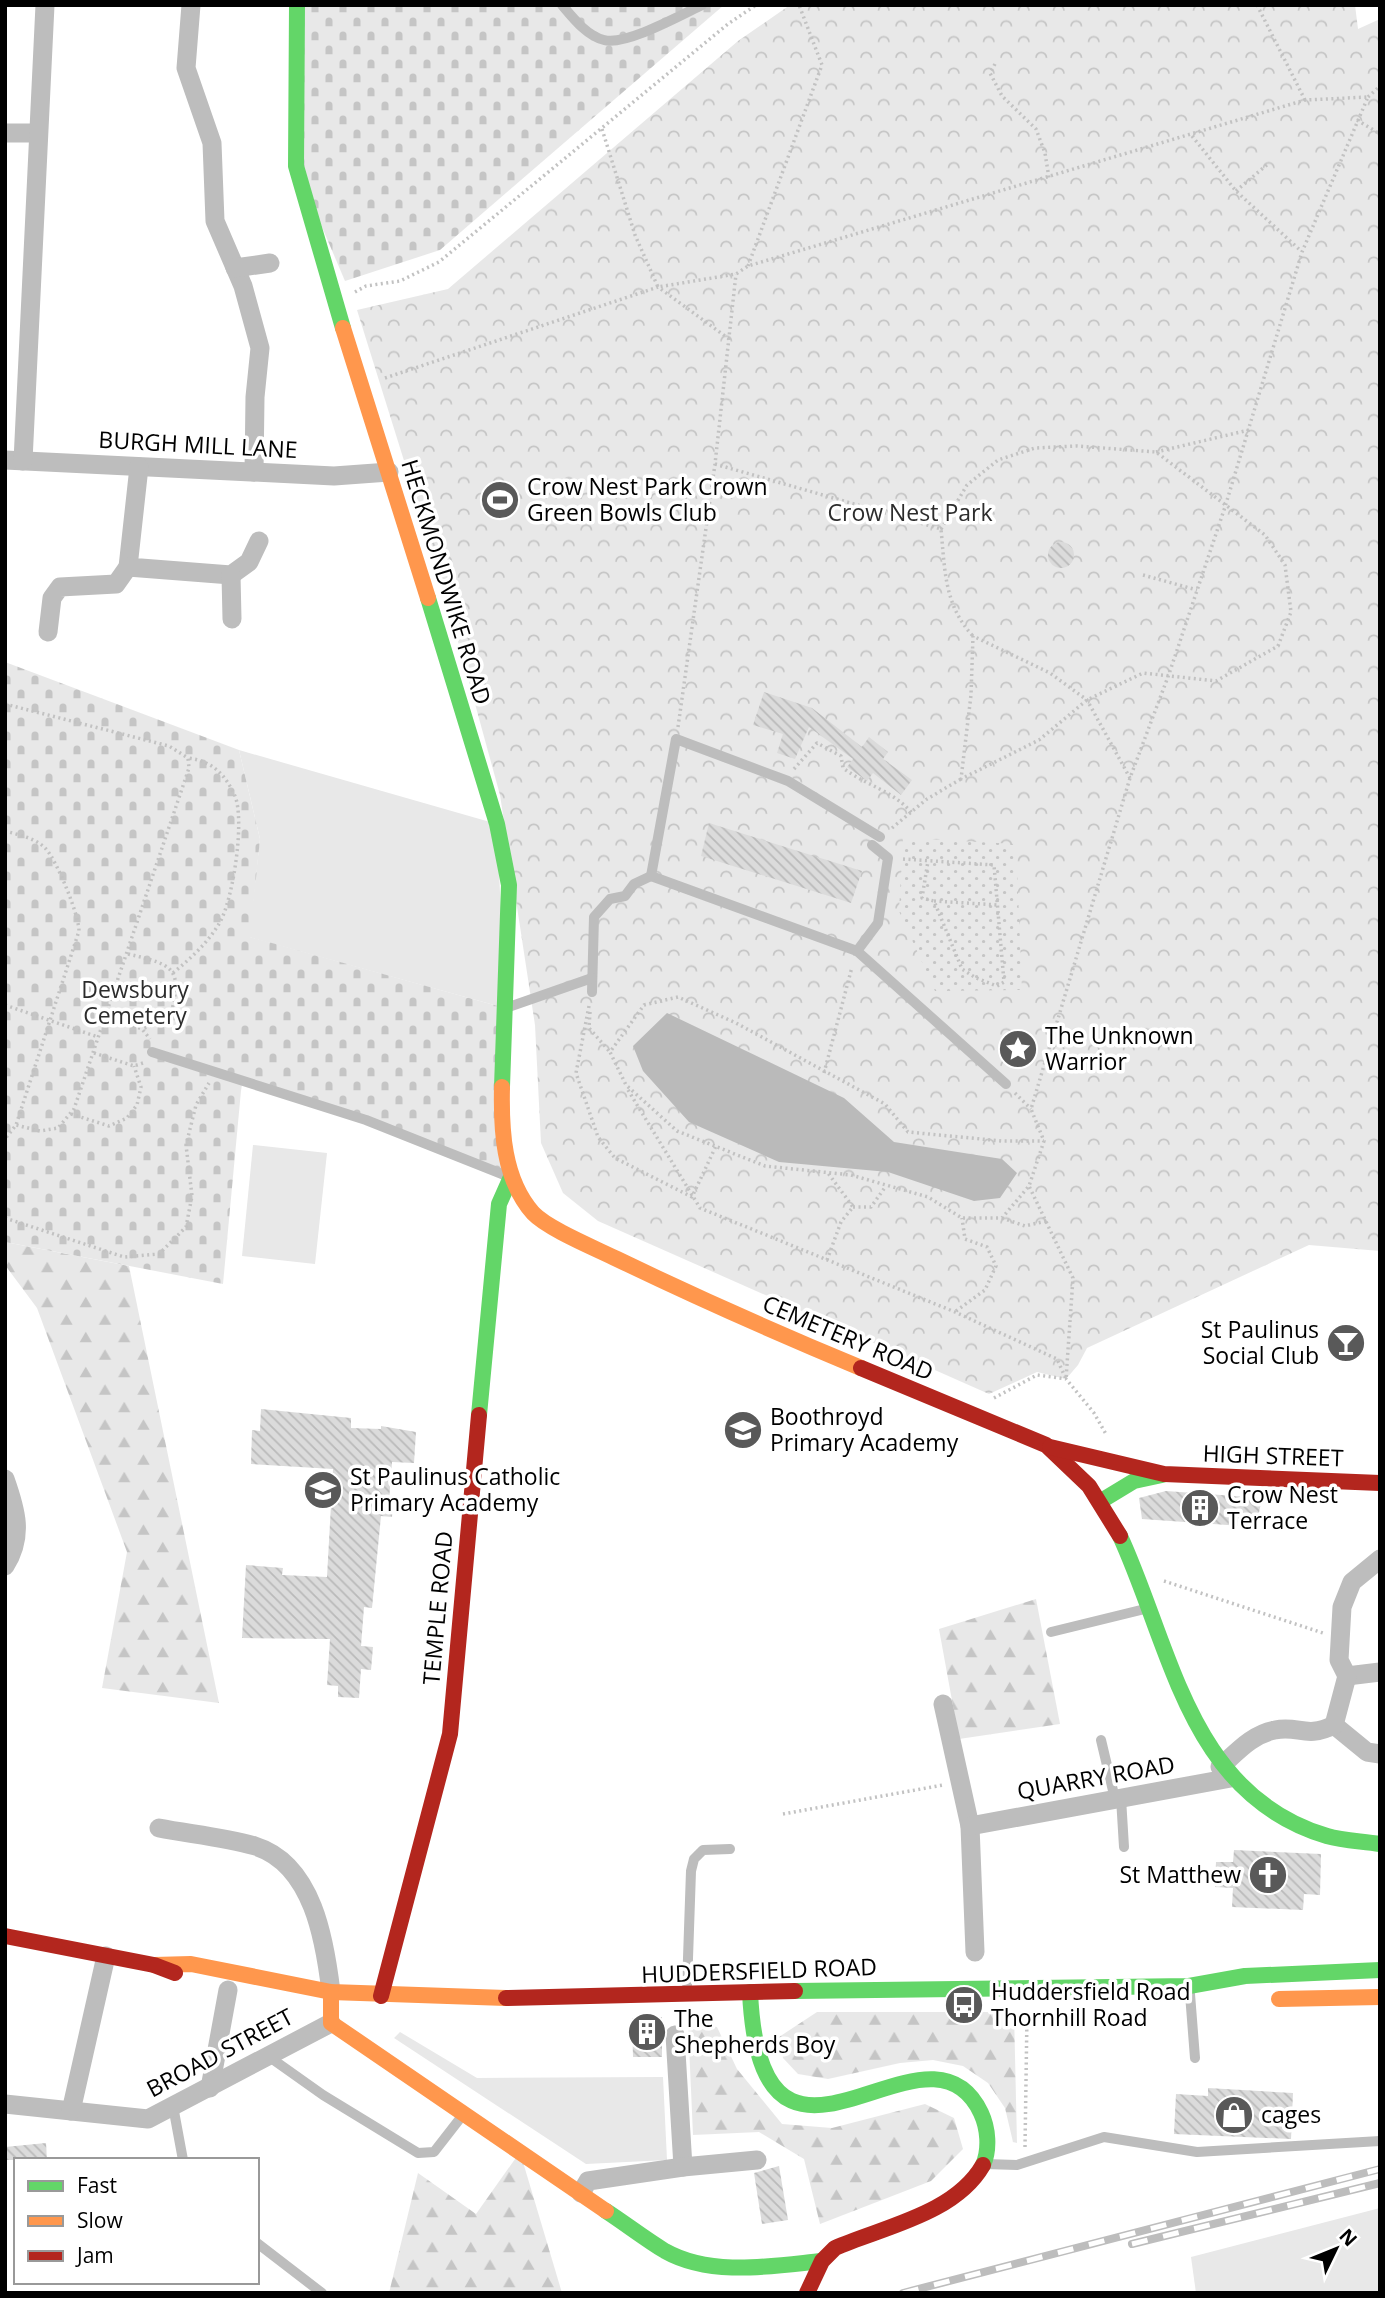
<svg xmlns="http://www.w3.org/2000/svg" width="1385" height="2298" font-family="'Open Sans',sans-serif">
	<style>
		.grass { fill: #e8e8e8 }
		.forest { fill: url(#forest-firs) }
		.cemetery { fill: url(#cemetery-stones) }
		.park { fill: url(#park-crowns) }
		.garden { fill: url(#garden-dots) }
		.water { fill: #bababa }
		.building { fill: url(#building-back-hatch) }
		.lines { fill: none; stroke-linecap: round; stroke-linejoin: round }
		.path { stroke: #c2c2c2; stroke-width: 3.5; stroke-dasharray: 2 3.5; stroke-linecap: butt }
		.lane { stroke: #bdbdbd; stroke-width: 10 }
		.street { stroke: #bdbdbd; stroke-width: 19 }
		.fast { stroke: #63d668; stroke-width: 16 }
		.slow { stroke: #ff974d; stroke-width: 16 }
		.jam { stroke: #b3261e; stroke-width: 16 }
		.rail-casing { stroke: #bdbdbd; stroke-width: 8 }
		.rail { stroke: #fff; stroke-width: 5; stroke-dasharray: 16; stroke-linecap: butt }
		.labels { text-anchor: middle; stroke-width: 7; stroke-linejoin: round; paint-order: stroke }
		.street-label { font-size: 23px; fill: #000; stroke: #fff }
		.poi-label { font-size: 23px; fill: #000; stroke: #fff; text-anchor: start }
		.park-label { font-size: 23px; fill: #2c2c2c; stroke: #fff }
	</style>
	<defs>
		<pattern id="forest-firs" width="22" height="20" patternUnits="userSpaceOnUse" patternTransform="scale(1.75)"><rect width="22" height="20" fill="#e8e8e8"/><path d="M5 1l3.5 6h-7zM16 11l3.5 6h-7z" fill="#c5c5c5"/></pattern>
		<pattern id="cemetery-stones" width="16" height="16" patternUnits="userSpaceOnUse" patternTransform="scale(1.75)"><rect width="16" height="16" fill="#e8e8e8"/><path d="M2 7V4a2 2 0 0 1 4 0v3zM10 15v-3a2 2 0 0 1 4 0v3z" fill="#c5c5c5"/></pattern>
		<pattern id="park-crowns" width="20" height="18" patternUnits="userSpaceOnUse" patternTransform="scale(1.75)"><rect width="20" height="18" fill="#e8e8e8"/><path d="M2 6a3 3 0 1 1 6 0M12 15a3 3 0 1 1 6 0" fill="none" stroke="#c5c5c5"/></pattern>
		<pattern id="garden-dots" width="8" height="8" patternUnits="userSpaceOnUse" patternTransform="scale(1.75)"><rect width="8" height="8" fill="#e8e8e8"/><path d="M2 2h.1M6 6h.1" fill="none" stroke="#c5c5c5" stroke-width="1.8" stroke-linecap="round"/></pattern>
		<pattern id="building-back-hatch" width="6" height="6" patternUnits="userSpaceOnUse" patternTransform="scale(1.75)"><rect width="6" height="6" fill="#dbdbdb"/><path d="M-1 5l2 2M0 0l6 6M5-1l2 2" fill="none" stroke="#bababa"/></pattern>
	</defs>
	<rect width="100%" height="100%" fill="#fff"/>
	<g class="grass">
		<polygon points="239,750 497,824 505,1008 249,937 260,839"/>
		<polygon points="253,1145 327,1153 315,1264 242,1256"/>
		<polygon points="400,2032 477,2078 663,2077 667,2160 586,2164 394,2038"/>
		<polygon points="1380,2208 1380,2293 1196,2293 1191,2257"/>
	</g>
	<g class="forest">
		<polygon points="5,1242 129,1266 219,1703 102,1688 127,1552 37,1308 5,1265"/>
		<polygon points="1036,1599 1060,1724 959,1739 939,1629"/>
		<polygon points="817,2012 1014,2012 1017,2143 1013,2142 1005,2108 988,2083 963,2066 933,2060 900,2063 828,2079 798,2074 783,2058 779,2037"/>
		<polygon points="688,2022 717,2027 737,2069 782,2124 832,2128 925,2104 954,2118 963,2149 931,2181 820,2224 804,2159 759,2132 693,2135"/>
		<polygon points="520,2152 562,2293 389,2293 418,2173 476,2214"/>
	</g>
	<g class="cemetery">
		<polygon points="297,5 724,5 440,250 345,281 296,166"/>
		<polygon points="5,662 239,750 260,839 250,937 505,1008 511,1177 242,1080 223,1284 5,1242"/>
	</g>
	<polygon class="park" points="790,5 1355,5 1358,29 1380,19 1380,1251 1309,1245 1087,1348 1078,1365 1066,1379 1037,1372 989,1394 598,1221 563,1193 541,1143 535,1025 500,795 440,576 357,310 448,289 738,41"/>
	<polygon class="garden" points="903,838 1016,844 1022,990 935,991 899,911"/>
	<polygon class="water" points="667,1013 844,1098 894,1142 1002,1159 1017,1173 1000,1198 974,1201 888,1172 779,1162 689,1122 643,1071 633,1046"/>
	<g class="building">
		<circle cx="1061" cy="555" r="13"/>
		<polygon points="764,692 812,708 862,747 869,737 888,752 883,759 912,780 901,795 873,773 867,781 847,767 853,759 809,727 795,759 777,753 783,734 753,725"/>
		<polygon points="709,823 862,871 851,903 701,856"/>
		<polygon points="261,1409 351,1418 351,1428 381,1429 381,1426 416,1432 414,1463 392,1462 389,1501 393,1502 392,1517 381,1516 372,1608 364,1607 361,1646 373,1647 371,1670 361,1669 359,1698 338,1697 338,1686 327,1685 330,1639 242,1638 246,1565 283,1568 282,1575 327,1577 333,1469 251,1464 252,1430 260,1431"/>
		<polygon points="1166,1491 1262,1498 1256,1527 1142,1519 1139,1498"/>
		<polygon points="1234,1850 1321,1854 1320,1895 1304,1894 1303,1910 1232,1907 1233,1888 1215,1887 1216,1862 1233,1862"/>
		<polygon points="662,2017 662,2057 633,2057 632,2018"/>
		<polygon points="1208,2088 1293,2093 1291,2139 1174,2134 1176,2094 1208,2096"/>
		<polygon points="46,2143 47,2160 5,2160 5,2147"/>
		<polygon points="779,2166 788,2220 762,2224 754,2173"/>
	</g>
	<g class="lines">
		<g class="path">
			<polyline points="1257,5 1305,100"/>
			<polyline points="995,64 990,73 1002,96 1036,129 1045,153 1049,178"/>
			<polyline points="1368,97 1380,86"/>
			<polyline points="1357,120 1380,134"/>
			<polyline points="602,129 635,235 658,287 736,274 748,266 1305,100 1368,97 1302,252 1225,507 1169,674 1130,778 1031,1109 1044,1141 1029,1186 1002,1218 962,1218 928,1197 851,1175 765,1166 677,1131 626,1085 610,1052 644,1005 678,997 736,1023 885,1104 908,1132 1002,1141 1044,1141"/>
			<polyline points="1192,136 1236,191 1301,251"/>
			<polyline points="1236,191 1269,163"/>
			<polyline points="748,266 822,65 799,5"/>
			<polyline points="355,292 366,286 400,281 439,262 728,24 756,5"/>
			<polyline points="385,378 658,287 729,339"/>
			<polyline points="1156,452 1249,430"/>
			<path d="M715,464L941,529C945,570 944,605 973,636"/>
			<polyline points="941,529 967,485 998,460 1035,448 1077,446 1156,452 1265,535 1285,565 1291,612 1278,646 1216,681 1143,673 1087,700 1039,740 961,779 971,695 973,636 1050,673 1087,700 1130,778"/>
			<polyline points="1143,575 1197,590"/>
			<polyline points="5,704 169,746 188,758 189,768 74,1109 58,1128 40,1131 16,1125"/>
			<polyline points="678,727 715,464 736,274"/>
			<path d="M794,769L817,743L841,756L843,768C867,786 892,790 912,813"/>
			<polyline points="892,828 927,799 961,779"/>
			<path d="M5,831C19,835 36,838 46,849C57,861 79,915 79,931L16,1125L5,1139"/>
			<polyline points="903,859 994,865 1004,982 997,986 976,978 962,969 934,901 922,898 928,861"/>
			<polyline points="934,901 998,905"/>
			<path d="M128,954C175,965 183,968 170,1018L142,1029"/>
			<path d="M173,973C191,958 208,943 220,922C233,899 245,821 235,796C225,774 212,761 188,758"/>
			<polyline points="5,1005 98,1037"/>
			<polyline points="589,1006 576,1073 598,1137 615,1158 692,1197 716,1146"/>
			<polyline points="590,1012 589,1028 610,1052"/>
			<polyline points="107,1017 142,1029 150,1039"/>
			<polyline points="94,1053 134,1066 143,1063"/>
			<polyline points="824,1073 852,967"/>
			<polyline points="628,1090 700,1208 955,1312 1057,1359 1066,1379 1073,1278 1029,1186"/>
			<polyline points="1015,1093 1031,1109"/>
			<polyline points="71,1114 109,1126 127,1118 137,1105 141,1087 134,1066"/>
			<polyline points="853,1207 871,1207 886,1186"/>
			<polyline points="5,1218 124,1257 159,1254 186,1227 192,1196 186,1145 196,1105 209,1083"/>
			<polyline points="1002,1218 1025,1226 1046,1221"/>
			<polyline points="827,1260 841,1222 853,1207 828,1173"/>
			<polyline points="956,1311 985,1290 996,1266 987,1247 965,1239 962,1218"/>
			<polyline points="994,1398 1037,1375 1066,1379 1094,1413 1107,1436"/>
			<polyline points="1164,1581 1323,1633"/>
			<polyline points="783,1814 943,1785"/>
			<polyline points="1025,2147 1027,2015"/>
		</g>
		<g class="lane">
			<path d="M562,5C573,18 587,36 604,40C625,46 681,15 702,5"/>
			<polyline points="872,845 888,858 878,923 857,951 651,876 676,739 788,781 880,837"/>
			<polyline points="857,951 1006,1084"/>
			<polyline points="592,992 594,917 610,899 625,896 634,884 651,876"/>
			<polyline points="506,1008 592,978"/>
			<polyline points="152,1052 366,1120 507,1176"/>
			<polyline points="1051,1632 1149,1608"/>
			<polyline points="1101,1740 1115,1799"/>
			<polyline points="1121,1798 1124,1847"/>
			<polyline points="687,1987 691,1871 694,1859 703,1850 730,1849"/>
			<polyline points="1190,1994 1195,2058"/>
			<polyline points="268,2056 323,2095 418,2153 434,2152 462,2116"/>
			<polyline points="173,2106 183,2160"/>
			<polyline points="985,2164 1017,2165 1104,2137 1197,2152 1380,2141"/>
			<polyline points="257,2243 322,2293"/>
		</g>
		<g class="street">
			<polyline points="191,5 186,68 212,143 215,221 243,286 260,348 255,397 254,472"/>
			<polyline points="5,133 38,133"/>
			<polyline points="235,268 270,263"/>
			<polyline points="5,460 334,476 389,472"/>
			<polyline points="23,461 45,5"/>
			<polyline points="139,467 128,567 231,575 249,562 259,541"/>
			<polyline points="231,575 232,619"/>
			<polyline points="48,632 52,598 60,587 116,584 128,567"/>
			<path d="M5,1479C16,1510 24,1536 5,1566"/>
			<polyline points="1347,1676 1380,1672"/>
			<polyline points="943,1704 970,1826 975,1952"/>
			<polyline points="1334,1725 1367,1752 1380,1754"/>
			<path d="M1220,1767C1236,1753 1252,1734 1275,1730C1299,1725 1306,1739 1334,1725L1347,1676L1339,1660L1342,1607L1352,1582L1380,1559"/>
			<polyline points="970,1826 1231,1778"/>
			<path d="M159,1828C190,1834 224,1837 255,1846C313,1864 325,1941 331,1992"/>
			<polyline points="675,2035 683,2167"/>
			<polyline points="210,2088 228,1990"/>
			<polyline points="5,2104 148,2119 331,2023"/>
			<polyline points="71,2111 106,1956"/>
			<polyline points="581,2193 588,2181 683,2167 757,2160"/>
		</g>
		<g class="fast">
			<polyline points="297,5 296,166 343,328"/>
			<polyline points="428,598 497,824 509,885 502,1087"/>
			<polyline points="479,1415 499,1204 511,1177"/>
			<polyline points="1101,1501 1134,1481 1162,1475"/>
			<path d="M1120,1536C1172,1649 1189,1795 1327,1836C1344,1841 1363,1841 1380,1844"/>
			<polyline points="795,1991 1189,1986 1245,1976 1380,1970"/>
			<path d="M750,1992C761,2231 927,1999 981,2113C988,2128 990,2149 983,2165"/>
			<path d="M606,2211C626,2224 645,2239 665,2251C711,2277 772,2266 822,2261"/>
		</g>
		<g class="slow">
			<polyline points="343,328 428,598"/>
			<path d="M502,1087C501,1129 503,1179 533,1213C548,1229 597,1249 617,1259C698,1298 779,1334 861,1368"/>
			<polyline points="154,1965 191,1964 331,1992 506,1998"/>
			<polyline points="331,1992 331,2023 606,2211"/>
			<polyline points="1279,1999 1380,1997"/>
		</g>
		<g class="jam">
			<polyline points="861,1368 1046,1445 1089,1486 1120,1536"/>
			<polyline points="1050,1447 1164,1474 1380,1483"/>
			<polyline points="5,1936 154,1965 175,1973"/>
			<polyline points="381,1996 450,1734 479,1415"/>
			<polyline points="506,1998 795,1991"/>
			<path d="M807,2293L822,2261L835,2248C883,2227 955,2214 983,2165"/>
		</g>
		<g class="rail-casing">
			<g id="rail">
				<polyline points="1132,2244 1380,2183"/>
				<polyline points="903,2293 1380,2169"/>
			</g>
		</g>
		<use href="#rail" class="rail"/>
	</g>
	<defs>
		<g id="stadium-disc" transform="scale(2.0125)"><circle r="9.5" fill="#595959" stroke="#fff"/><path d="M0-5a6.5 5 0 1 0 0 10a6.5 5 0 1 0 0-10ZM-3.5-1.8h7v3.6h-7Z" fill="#fff"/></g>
		<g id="sight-disc" transform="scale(2.0125)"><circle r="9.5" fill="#595959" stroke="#fff"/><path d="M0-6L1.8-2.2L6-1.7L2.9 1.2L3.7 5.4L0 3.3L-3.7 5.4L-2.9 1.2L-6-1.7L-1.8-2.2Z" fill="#fff"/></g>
		<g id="bar-disc" transform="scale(2.0125)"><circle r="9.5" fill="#595959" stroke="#fff"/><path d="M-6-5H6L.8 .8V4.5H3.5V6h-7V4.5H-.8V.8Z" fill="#fff"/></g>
		<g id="school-disc" transform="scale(2.0125)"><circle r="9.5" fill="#595959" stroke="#fff"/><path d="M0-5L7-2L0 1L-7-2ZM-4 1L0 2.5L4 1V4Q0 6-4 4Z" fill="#fff"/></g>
		<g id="building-disc" transform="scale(2.0125)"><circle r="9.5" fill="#595959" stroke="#fff"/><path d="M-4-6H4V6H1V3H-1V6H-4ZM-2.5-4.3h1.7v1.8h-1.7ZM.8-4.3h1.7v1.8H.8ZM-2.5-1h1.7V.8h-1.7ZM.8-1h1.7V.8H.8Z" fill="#fff"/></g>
		<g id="church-disc" transform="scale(2.0125)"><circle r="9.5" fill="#595959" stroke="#fff"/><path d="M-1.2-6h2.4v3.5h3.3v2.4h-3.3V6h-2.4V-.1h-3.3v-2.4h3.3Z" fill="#fff"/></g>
		<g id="bus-disc" transform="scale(2.0125)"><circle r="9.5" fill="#595959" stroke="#fff"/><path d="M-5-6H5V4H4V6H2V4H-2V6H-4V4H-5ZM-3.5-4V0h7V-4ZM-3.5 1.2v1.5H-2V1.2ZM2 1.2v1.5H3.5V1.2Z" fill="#fff"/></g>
		<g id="shop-disc" transform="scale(2.0125)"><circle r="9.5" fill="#595959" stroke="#fff"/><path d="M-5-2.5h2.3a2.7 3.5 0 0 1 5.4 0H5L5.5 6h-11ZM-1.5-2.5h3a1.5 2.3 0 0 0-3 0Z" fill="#fff"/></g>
	</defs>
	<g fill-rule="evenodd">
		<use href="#stadium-disc" x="500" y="500"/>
		<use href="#sight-disc" x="1018" y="1049"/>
		<use href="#bar-disc" x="1346" y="1343"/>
		<use href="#school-disc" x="743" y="1430"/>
		<use href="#school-disc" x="323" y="1490"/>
		<use href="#building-disc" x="1200" y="1508"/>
		<use href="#church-disc" x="1268" y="1875"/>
		<use href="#bus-disc" x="964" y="2005"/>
		<use href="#building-disc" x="647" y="2032"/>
		<use href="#shop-disc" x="1234" y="2115"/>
	</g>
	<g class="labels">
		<g class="street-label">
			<text transform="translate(198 445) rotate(3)" y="8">BURGH MILL LANE</text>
			<text transform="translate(446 582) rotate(73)" y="8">HECKMONDWIKE ROAD</text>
			<text transform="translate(848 1338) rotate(23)" y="8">CEMETERY ROAD</text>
			<text transform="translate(1273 1456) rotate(2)" y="8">HIGH STREET</text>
			<text transform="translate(438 1608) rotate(-85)" y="8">TEMPLE ROAD</text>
			<text transform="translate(1096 1778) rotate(-10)" y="8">QUARRY ROAD</text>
			<text transform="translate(759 1971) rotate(-2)" y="8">HUDDERSFIELD ROAD</text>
			<text transform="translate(220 2053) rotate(-28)" y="8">BROAD STREET</text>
		</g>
		<g class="poi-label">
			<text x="527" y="495">Crow Nest Park Crown<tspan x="527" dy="26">Green Bowls Club</tspan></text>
			<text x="1045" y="1044">The Unknown<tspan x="1045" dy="26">Warrior</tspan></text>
			<text x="1319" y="1338" text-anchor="end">St Paulinus<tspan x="1319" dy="26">Social Club</tspan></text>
			<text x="770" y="1425">Boothroyd<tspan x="770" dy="26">Primary Academy</tspan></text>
			<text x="350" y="1485">St Paulinus Catholic<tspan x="350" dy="26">Primary Academy</tspan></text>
			<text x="1227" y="1503">Crow Nest<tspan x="1227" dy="26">Terrace</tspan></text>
			<text x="1241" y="1883" text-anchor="end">St Matthew</text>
			<text x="991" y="2000">Huddersfield Road<tspan x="991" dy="26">Thornhill Road</tspan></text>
			<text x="674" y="2027">The<tspan x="674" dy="26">Shepherds Boy</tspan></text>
			<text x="1261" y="2123">cages</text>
		</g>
		<g class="park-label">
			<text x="910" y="521">Crow Nest Park</text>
			<text x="135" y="998">Dewsbury<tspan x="135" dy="26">Cemetery</tspan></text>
		</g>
	</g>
	<rect width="1385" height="2298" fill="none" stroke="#000000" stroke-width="14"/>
	<rect x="14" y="2158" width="245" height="126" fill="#ffffff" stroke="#999999" stroke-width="2"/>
	<rect x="28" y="2181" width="35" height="10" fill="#63d668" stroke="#999999" stroke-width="2"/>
	<text x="77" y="2193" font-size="21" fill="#000000">Fast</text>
	<rect x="28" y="2216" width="35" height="10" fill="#ff974d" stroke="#999999" stroke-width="2"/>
	<text x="77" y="2228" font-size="21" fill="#000000">Slow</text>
	<rect x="28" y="2251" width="35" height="10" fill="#b3261e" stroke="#999999" stroke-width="2"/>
	<text x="77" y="2263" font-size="21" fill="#000000">Jam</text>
	<g transform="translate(1336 2249) rotate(47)" stroke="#ffffff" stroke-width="5" paint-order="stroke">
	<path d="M0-5L12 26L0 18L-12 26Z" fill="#000000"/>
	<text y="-10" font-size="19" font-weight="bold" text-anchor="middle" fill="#000000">N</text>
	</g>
</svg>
